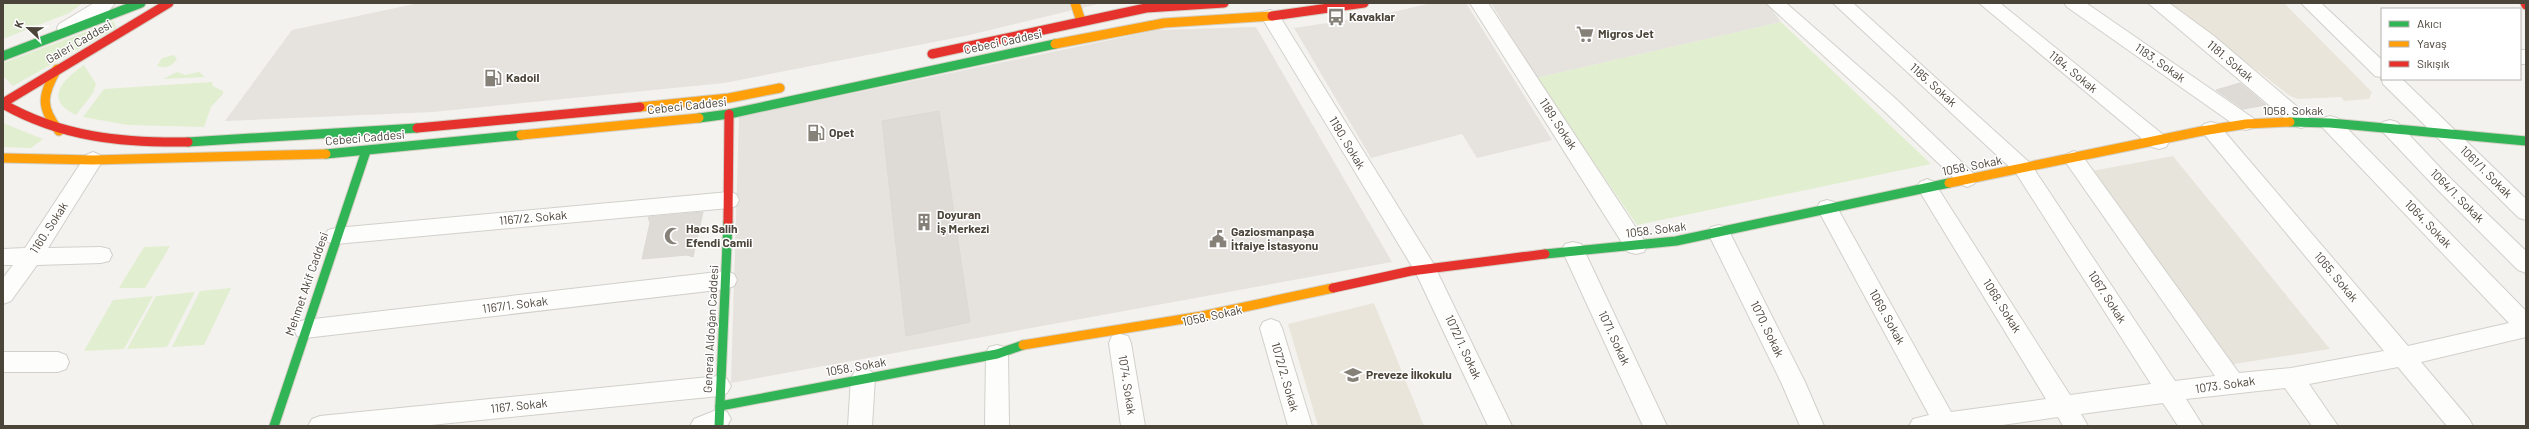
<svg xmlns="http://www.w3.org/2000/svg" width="2529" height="429" font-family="Barlow,sans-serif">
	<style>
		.residential { fill: #e7e4dc }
		.industrial { fill: #e6e2de }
		.education { fill: #eae5da }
		.green { fill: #e1eecf }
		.building { fill: #dedbd6; stroke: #dcd9d4 }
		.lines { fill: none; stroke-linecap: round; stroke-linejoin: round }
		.street-casing { stroke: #d2d0cb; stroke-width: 2 }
		.fast-casing { stroke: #d3cfc5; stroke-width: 11 }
		.slow-casing { stroke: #d3cfc5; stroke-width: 11 }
		.jam-casing { stroke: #d3cfc5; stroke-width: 11 }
		.street { fill: #fdfdfc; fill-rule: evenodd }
		.fast { stroke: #30b455; stroke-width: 9 }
		.slow { stroke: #ff9f0a; stroke-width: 9 }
		.jam { stroke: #e5322d; stroke-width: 9 }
		.labels { text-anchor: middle; stroke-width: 3; stroke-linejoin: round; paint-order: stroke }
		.poi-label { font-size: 12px; font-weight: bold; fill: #4b4439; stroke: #fff; text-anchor: start }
		.street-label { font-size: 12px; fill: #4b4439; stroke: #fff }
	</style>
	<rect width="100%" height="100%" fill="#f4f2ee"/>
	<polygon class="residential" points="2173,156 2330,349 2228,365 2092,171"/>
	<g class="industrial">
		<polygon points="419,3 1102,3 965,36 724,83 433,112 225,121 292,30"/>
		<polygon points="1432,3 1466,3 1552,140 1477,158 1462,134 1371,158 1294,28 1380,15"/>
		<polygon points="1491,3 1767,3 1781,22 1536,78"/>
		<polygon points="1256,27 1392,262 731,383 739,117 1158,30"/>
	</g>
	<g class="education">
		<polygon points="2170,3 2284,3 2372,92 2369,99 2344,101 2341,97 2298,99 2290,96"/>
		<polygon points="1374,303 1424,426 1318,426 1288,324"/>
	</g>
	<g class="green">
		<polygon points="3,3 83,3 69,13 3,39"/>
		<polygon points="114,21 116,28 13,86 3,76 3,63"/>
		<polygon points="1781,22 1931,164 1637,225 1536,78"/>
		<path d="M174,55L177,59C173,66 164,69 157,66L162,58Z"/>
		<path d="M84,65L96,84L93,93L76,115C42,99 64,79 84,65Z"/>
		<polygon points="177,72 185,75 199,72 205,77 163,79"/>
		<polygon points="212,82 213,86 223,91 223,94 211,107 204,127 128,125 83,117 104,89"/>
		<polygon points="3,123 43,139 31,148 3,147"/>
		<polygon points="170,246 145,288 119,288 144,247"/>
		<polygon points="231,288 204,345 172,347 200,291"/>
		<polygon points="195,292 167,347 127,349 156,296"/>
		<polygon points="153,296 124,349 84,351 113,300"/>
	</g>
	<g class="building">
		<polygon points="2240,83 2251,92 2266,105 2243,109 2216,90"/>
		<polygon points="939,111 970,322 906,336 882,121"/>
		<polygon points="703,212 693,257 687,255 642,259 650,223 648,217"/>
	</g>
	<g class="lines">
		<g class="street-casing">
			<g id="street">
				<path d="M94,3H115C106,17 76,37 59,32L57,28L59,24Z"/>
				<polygon points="1470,3 1488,3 1644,240 1647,246 1644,252 1636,254 1628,252"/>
				<polygon points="1766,3 1786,3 1896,99 1974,174 1977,179 1974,184 1967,187 1960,184 1882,109"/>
				<polygon points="1833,3 1853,3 2030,163 2175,381 2215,376 2067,164 2064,159 2067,154 2074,151 2081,154 2239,373 2291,368 2384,351 2204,134 2201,129 2204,124 2211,122 2218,124 2408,346 2509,323 2323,128 2320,123 2323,118 2330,116 2337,118 2526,311 2526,337 2421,362 2469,419 2473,426 2447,426 2398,367 2309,384 2338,426 2312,426 2285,388 2186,399 2203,426 2178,426 2163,403 2081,414 2088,426 2063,426 2058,417 1995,426 1909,426 1913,419 1929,415 1817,208 1820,202 1827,200 1834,202 1951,412 2046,399 1917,187 1920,182 1927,179 1934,182 2070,395 2151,384 2016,173"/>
				<polygon points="1979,3 2000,3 2166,137 2169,142 2166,147 2159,149 2152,147"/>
				<polygon points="2064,3 2086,3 2253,118 2256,123 2253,128 2246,130 2239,128 2067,7"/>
				<polygon points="2148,3 2169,3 2214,36 2308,116 2311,121 2308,126 2301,128 2294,126"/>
				<polygon points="2301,3 2321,3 2382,60 2382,79 2402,79 2526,199 2526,220 2519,218 2383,84 2381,77 2375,76"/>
				<polygon points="1270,10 1277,12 1433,263 1512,426 1488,426 1416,273 1261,16 1263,12"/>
				<rect x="2520" y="50" width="6" height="14"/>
				<polygon points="2390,120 2397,122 2449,177 2526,251 2526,273 2518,270 2435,187 2383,132 2380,127 2383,122"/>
				<polygon points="93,152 100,155 103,160 48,248 101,247 109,249 112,255 109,261 101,263 37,265 11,301 3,304 3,278 13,265 3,265 3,249 25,248 86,155"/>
				<polygon points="729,192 736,194 739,200 736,206 729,208 336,244 328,242 325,236 328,230 336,228"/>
				<polygon points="1719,225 1727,227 1730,233 1805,382 1824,426 1800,426 1781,382 1708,233 1711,227"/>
				<polygon points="1573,242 1581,244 1584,250 1667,426 1643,426 1562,250 1565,244"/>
				<polygon points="726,271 734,274 737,280 734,286 726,289 305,338 297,336 294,329 297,322 305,320"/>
				<polygon points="1271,319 1279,322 1282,328 1312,426 1288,426 1260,328 1263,322"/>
				<polygon points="1120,334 1128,336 1131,343 1145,426 1121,426 1109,343 1112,336"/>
				<polygon points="997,345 1005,347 1008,354 1009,426 985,426 986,354 989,347"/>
				<polygon points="3,352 58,352 66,355 69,362 66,369 58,372 3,372"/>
				<polygon points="863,368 871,371 875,378 872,426 848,426 851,378 855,371"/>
				<polygon points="719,376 727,379 731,386 727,393 719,396 421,426 308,426 312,419 320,416"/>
				<polygon points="719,409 727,412 731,419 727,426 690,426 694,419"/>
			</g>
		</g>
		<g class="fast-casing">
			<g id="fast">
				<polyline points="3,56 141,3"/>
				<polyline points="699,118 729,114 1055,44"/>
				<polyline points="2290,122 2330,123 2526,141"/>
				<polyline points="188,142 417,128"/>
				<polyline points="326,154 521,135"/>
				<polyline points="1545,254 1676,241 1949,183"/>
				<polyline points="720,406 997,354 1023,345"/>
				<polyline points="274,426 366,151"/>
				<polyline points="719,426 728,222"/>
			</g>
		</g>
		<g class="slow-casing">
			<g id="slow">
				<polyline points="1075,3 1081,21"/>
				<polyline points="1055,44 1164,23 1272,16"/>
				<path d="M57,69C42,95 40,107 59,131"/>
				<polyline points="640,107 729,98 780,88"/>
				<polyline points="521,135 699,118"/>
				<polyline points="3,158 93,160 326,154"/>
				<polyline points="1949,183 2202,131 2246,124 2290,122"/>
				<polyline points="1023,345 1202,316 1333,288"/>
			</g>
		</g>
		<g class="jam-casing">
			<g id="jam">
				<polyline points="2525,3 2526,5"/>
				<polyline points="1272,16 1364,3"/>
				<polyline points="932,54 1146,8 1224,3"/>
				<polyline points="3,103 169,3"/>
				<path d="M3,104C61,137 122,143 188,142"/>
				<polyline points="417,128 640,107"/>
				<polyline points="728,222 729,114"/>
				<polyline points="1333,288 1411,271 1545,254"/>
			</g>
		</g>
		<use href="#street" class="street"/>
		<use href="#fast" class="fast"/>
		<use href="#slow" class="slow"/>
		<use href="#jam" class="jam"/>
	</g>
	<defs>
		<g id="bus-bare" transform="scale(1.38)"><path d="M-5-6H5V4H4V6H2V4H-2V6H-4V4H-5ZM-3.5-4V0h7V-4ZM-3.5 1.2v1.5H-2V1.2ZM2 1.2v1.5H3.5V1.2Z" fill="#868178" stroke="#fff" stroke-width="2.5" paint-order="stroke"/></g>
		<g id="supermarket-bare" transform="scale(1.38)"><path d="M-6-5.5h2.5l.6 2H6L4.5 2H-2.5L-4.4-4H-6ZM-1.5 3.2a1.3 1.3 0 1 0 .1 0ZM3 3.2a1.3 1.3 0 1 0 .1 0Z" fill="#868178" stroke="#fff" stroke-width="2.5" paint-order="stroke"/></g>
		<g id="fuel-bare" transform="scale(1.38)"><path d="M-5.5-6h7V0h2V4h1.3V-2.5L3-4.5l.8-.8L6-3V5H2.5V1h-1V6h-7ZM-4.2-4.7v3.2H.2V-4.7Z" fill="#868178" stroke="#fff" stroke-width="2.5" paint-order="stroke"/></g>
		<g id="building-bare" transform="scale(1.38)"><path d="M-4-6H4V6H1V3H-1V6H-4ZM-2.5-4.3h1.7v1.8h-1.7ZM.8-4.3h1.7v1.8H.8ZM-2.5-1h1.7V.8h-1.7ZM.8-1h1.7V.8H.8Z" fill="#868178" stroke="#fff" stroke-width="2.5" paint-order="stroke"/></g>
		<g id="mosque-bare" transform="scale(1.38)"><path d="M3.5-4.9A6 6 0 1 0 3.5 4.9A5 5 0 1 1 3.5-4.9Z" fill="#868178" stroke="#fff" stroke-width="2.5" paint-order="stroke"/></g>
		<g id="civic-bare" transform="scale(1.38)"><path d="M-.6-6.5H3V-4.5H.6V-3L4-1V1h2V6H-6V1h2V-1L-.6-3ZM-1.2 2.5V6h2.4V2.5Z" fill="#868178" stroke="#fff" stroke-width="2.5" paint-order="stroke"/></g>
		<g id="school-bare" transform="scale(1.38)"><path d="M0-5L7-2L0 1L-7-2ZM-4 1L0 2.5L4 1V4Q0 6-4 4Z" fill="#868178" stroke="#fff" stroke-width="2.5" paint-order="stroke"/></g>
	</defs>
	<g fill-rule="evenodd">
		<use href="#bus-bare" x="1336" y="17"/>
		<use href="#supermarket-bare" x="1585" y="34"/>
		<use href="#fuel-bare" x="493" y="78"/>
		<use href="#fuel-bare" x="816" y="133"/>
		<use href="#building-bare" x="924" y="222"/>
		<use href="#mosque-bare" x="673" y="236"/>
		<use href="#civic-bare" x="1218" y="239"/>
		<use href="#school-bare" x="1353" y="375"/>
	</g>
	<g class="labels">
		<g class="poi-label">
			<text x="1349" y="21">Kavaklar</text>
			<text x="1598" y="38">Migros Jet</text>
			<text x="506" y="82">Kadoil</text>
			<text x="829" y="137">Opet</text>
			<text x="937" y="219">Doyuran<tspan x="937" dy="14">İş Merkezi</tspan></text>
			<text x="686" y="233">Hacı Salih<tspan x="686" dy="14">Efendi Camii</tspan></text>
			<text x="1231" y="236">Gaziosmanpaşa<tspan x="1231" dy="14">İtfaiye İstasyonu</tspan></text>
			<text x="1366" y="379">Preveze İlkokulu</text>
		</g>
		<g class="street-label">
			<text transform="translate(79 42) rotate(-30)" y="4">Galeri Caddesi</text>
			<text transform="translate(1003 42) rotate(-12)" y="4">Cebeci Caddesi</text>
			<text transform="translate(2230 61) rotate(40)" y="4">1181. Sokak</text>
			<text transform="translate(2160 63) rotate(35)" y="4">1183. Sokak</text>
			<text transform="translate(2073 72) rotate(39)" y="4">1184. Sokak</text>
			<text transform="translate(1933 85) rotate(42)" y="4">1185. Sokak</text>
			<text transform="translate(687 106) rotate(-6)" y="4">Cebeci Caddesi</text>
			<text x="2293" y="115">1058. Sokak</text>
			<text transform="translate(1558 124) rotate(57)" y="4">1189. Sokak</text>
			<text transform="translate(365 138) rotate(-5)" y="4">Cebeci Caddesi</text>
			<text transform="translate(1347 143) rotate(59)" y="4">1190. Sokak</text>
			<text transform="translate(1972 166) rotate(-11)" y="4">1058. Sokak</text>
			<text transform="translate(2486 172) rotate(45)" y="4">1061/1. Sokak</text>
			<text transform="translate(2457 196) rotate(45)" y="4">1064/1. Sokak</text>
			<text transform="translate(533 218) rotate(-5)" y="4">1167/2. Sokak</text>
			<text transform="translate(2428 224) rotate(46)" y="4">1064. Sokak</text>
			<text transform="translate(49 228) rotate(-57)" y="4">1160. Sokak</text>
			<text transform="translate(1656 230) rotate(-7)" y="4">1058. Sokak</text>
			<text transform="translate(2336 277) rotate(50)" y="4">1065. Sokak</text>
			<text transform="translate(307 284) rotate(-71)" y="4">Mehmet Akif Caddesi</text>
			<text transform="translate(2107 297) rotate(57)" y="4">1067. Sokak</text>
			<text transform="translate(515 305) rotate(-7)" y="4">1167/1. Sokak</text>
			<text transform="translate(2002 306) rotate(58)" y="4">1068. Sokak</text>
			<text transform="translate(1212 316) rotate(-12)" y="4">1058. Sokak</text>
			<text transform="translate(1887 317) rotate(61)" y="4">1069. Sokak</text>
			<text transform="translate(711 329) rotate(-87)" y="4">General Aldoğan Caddesi</text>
			<text transform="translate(1767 329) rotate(64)" y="4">1070. Sokak</text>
			<text transform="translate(1614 338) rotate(65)" y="4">1071. Sokak</text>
			<text transform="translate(1463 347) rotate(65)" y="4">1072/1. Sokak</text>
			<text transform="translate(856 367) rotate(-10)" y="4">1058. Sokak</text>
			<text transform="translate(1285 377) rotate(74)" y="4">1072/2. Sokak</text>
			<text transform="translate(1127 385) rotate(81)" y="4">1074. Sokak</text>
			<text transform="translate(2225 385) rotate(-8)" y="4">1073. Sokak</text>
			<text transform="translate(519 406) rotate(-6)" y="4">1167. Sokak</text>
		</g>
	</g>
	<rect width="2529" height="429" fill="none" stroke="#4b4439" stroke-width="8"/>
	<rect x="2381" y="8" width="140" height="72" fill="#ffffff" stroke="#b7b4b0"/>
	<rect x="2389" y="21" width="20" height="6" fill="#30b455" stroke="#b7b4b0"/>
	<text x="2417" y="28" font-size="12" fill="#4b4439">Akıcı</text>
	<rect x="2389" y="41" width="20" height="6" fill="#ff9f0a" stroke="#b7b4b0"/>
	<text x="2417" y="48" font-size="12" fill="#4b4439">Yavaş</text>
	<rect x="2389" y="61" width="20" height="6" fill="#e5322d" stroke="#b7b4b0"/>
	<text x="2417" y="68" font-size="12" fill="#4b4439">Sıkışık</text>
	<g transform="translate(28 28) rotate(292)" stroke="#ffffff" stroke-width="3" paint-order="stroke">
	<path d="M0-3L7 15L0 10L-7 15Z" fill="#4b4439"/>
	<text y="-6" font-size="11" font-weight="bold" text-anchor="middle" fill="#4b4439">K</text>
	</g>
</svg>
